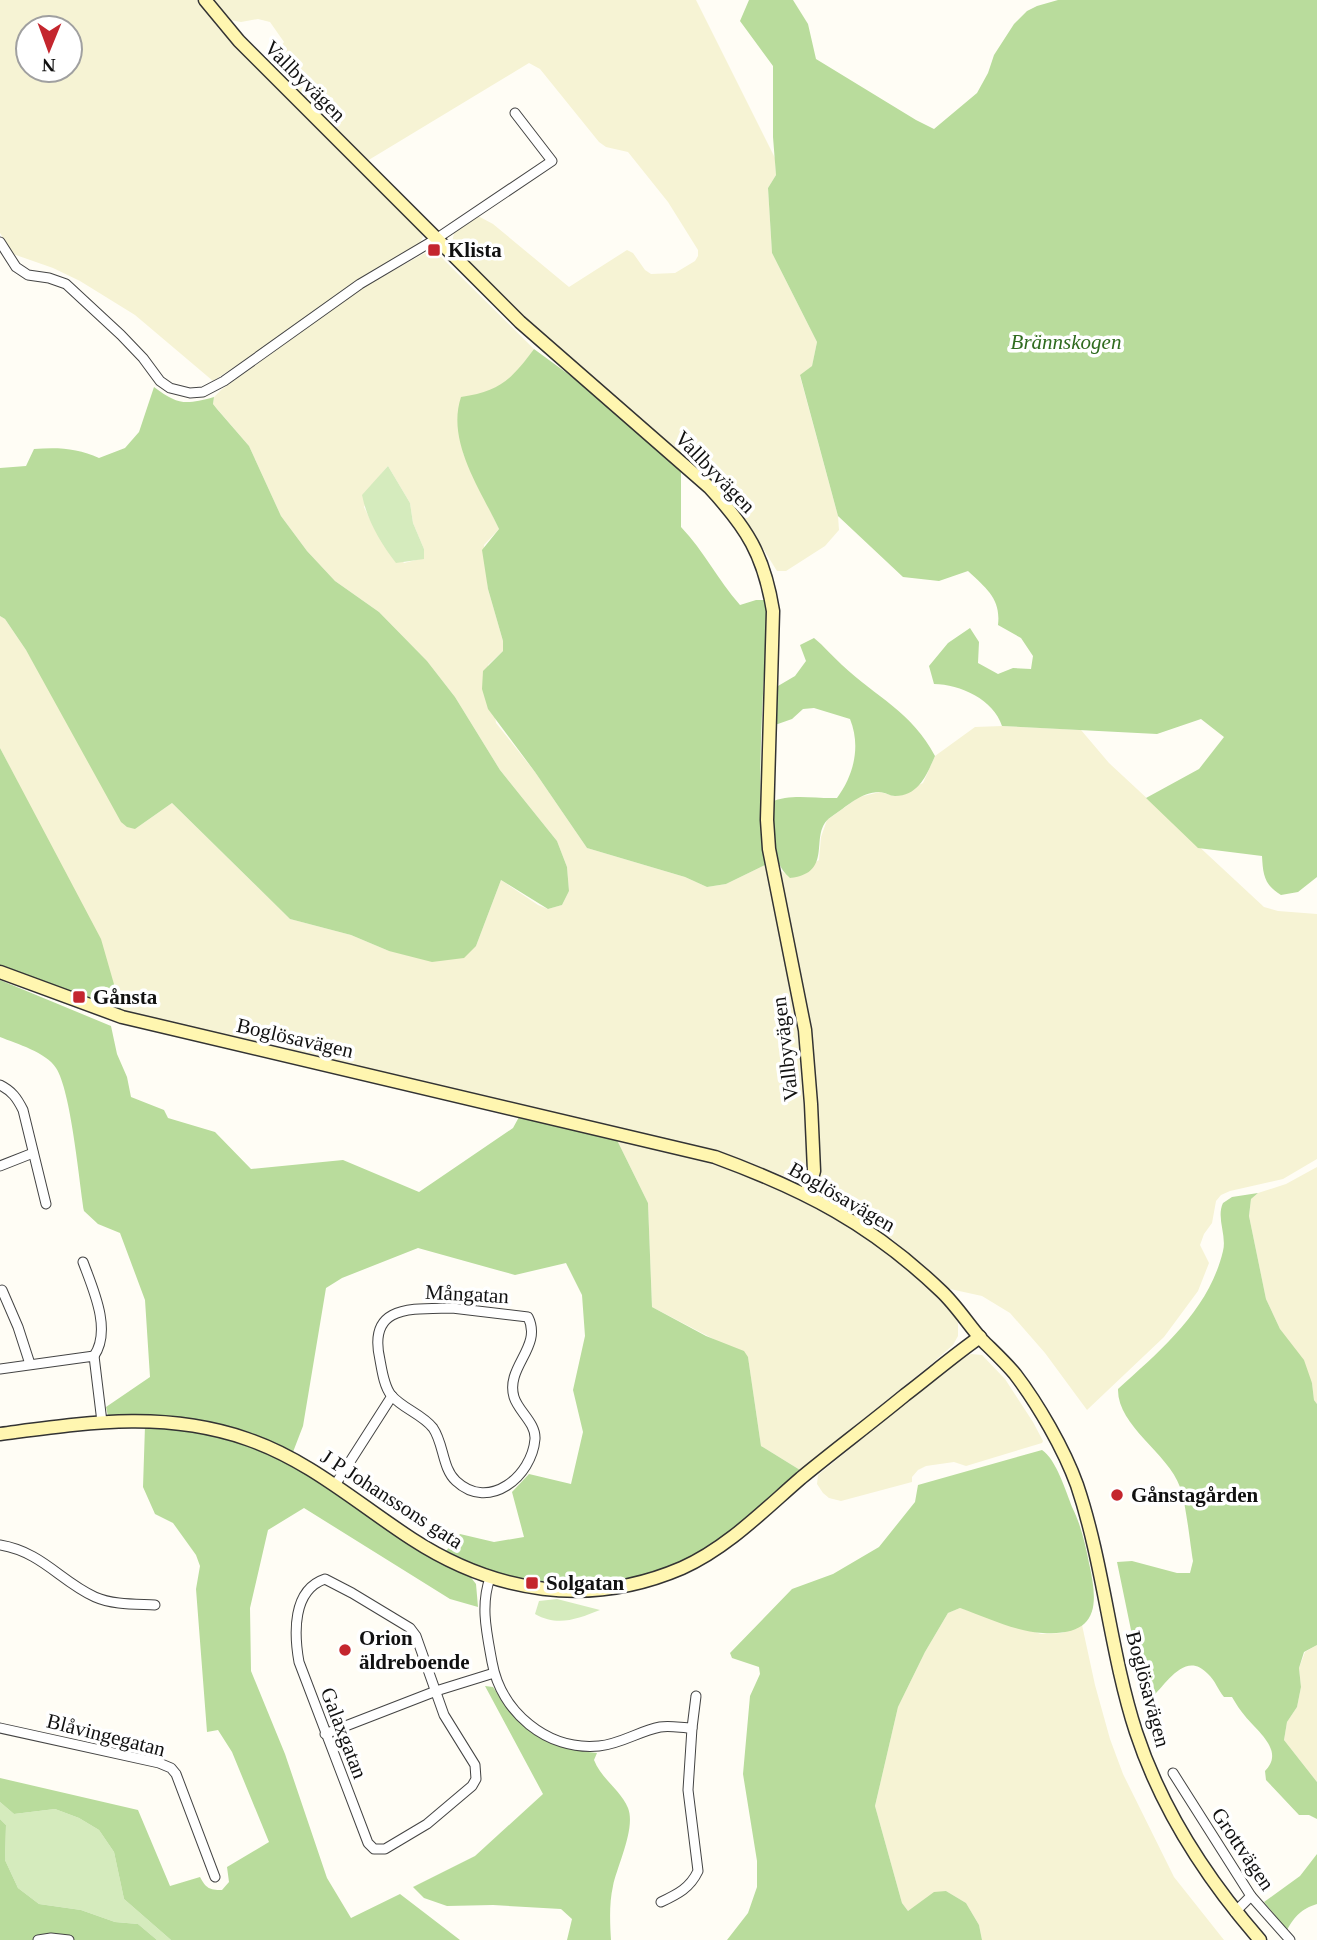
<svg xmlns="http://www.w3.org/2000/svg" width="1317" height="1940" font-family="'Times New Roman',serif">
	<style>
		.farmland { fill: #f6f3d4; fill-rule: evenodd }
		.green { fill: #d5ebbd }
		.forest { fill: #b9dc9c }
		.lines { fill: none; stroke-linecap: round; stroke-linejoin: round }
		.street-casing { stroke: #444; stroke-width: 11 }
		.secondary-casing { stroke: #333; stroke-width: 15 }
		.street { stroke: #fff; stroke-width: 9 }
		.secondary { stroke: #fff6b0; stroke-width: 12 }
		.poi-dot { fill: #c4262e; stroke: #fff; stroke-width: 2.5 }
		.labels { text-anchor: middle; stroke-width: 7; stroke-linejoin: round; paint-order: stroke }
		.street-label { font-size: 21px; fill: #111; stroke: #fff }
		.poi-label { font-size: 21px; font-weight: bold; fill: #111; stroke: #fff; text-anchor: start }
		.park-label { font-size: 21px; font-style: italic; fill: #2f6b1f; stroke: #fff }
	</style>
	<rect width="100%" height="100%" fill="#fffdf5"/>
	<g class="farmland">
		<path d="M0,0H197L219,29L261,72L420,231L423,237L418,246L213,381L135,315L80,281L53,268L13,254L0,233ZM28,28H70V70H28Z"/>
		<polygon points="213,0 696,0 775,158 776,175 768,188 772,253 817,342 812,366 800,376 838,516 839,530 825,546 786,571 777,571 739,510 711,481 547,339 451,248 454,233 478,216 493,224 569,287 627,250 633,253 645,270 651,274 675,273 695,261 698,256 698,250 668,202 628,152 606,147 599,142 540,69 529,63 367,161 270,65 273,57 284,42 270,22 258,19 241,22 230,20"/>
		<path d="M432,251L439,255L534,349L518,371L501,386L486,393L463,453L499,529L484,545L488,589L503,641V651L488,665L496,723L535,772L587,848L685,877L707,887L726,884L765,865L785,953L801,1034L809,1168L807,1175L800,1182L716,1151L292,1053L283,1040L270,1035L256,1043L122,1012L33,812L0,748V616L5,619L26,650L135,829L172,803L290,919L351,935L389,951L476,946L501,880L538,905L548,909L562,905L569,891L567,867L557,841L500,770L455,697L427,661L379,612L335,581L307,551L281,516L249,446L213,404L214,397L221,390L362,288L423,254ZM388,466L410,503L413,523L424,549V558L404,563L371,521L364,507L381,474Z"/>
		<polygon points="1002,726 1081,730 1109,763 1264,907 1278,911 1317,914 1317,1159 1283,1179 1230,1191 1221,1195 1216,1201 1212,1223 1204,1234 1200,1245 1209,1263 1198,1291 1164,1337 1087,1410 1045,1353 1010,1313 982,1296 950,1289 893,1240 824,1194 819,1176 811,1034 805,995 783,894 780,870 791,878 819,860 821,837 827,820 859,797 880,792 894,796 923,783 935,756 975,727"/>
		<polygon points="616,1138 652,1146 760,1179 825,1210 884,1249 920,1279 954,1316 958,1323 958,1336 953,1345 929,1366 800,1470 761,1446 748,1357 652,1307 648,1203"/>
		<polygon points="1317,1167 1317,1404 1314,1400 1312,1383 1280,1329 1266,1299 1249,1216 1251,1199 1258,1193 1286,1184"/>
		<polygon points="971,1354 982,1355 1005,1379 1033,1422 1043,1441 1042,1443 966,1466 954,1462 926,1466 918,1470 912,1477 912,1482 841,1501 829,1498 823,1493 817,1484 818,1475 953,1364"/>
		<polygon points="960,1608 1041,1634 1062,1633 1082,1625 1095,1685 1110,1739 1123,1774 1174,1877 1224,1940 982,1940 979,1925 966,1903 946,1891 908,1911 902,1903 875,1806 898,1707 925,1652 948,1613"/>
		<polygon points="1317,1645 1317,1782 1284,1740 1287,1722 1297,1707 1301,1687 1299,1668 1305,1652"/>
	</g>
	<g class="green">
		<path d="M388,466L410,503L413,523L424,549V559L396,563C380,542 367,520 362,495Z"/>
		<path d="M557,1599L600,1610C577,1619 558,1627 535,1614L539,1601Z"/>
		<polygon points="0,1802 14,1814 55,1809 79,1818 99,1830 114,1852 124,1899 171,1940 157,1940 138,1924 115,1922 81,1910 39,1904 18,1888 5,1860 6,1825 0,1819"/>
	</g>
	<g class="forest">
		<path d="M749,0H793L808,24L816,59L916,120L934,129L977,93L988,73L994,55L1014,24L1027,11L1037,6L1058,0H1317V877L1298,892L1281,895C1264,885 1263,874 1262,856L1198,848L1146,798L1199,769L1224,737L1201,719L1157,734L1002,726C994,700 960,684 934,684L929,666L948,643L970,628L979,642L978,663L998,674L1013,668L1031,669L1033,656L1021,638L998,625C1001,599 987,589 968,571L939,581L903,577L838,516L800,375L812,366L817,342L772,253L768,188L776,175L773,137V66L740,21Z"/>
		<path d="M534,349L579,382L681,471V527C704,551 718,580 740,605L756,600H765L767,610C764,694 755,781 765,865L726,884L707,887L685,877L587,848L535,772L488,709L482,689L483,671L503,651V641L488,589L482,550L499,529C481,490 446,442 461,397C500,391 511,380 534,349Z"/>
		<path d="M154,387C178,405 185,405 214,397L213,404L217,409L249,446L281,516L307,551L335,581L379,612L427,661L455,697L500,770L557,841L567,867L569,891L562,905L548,909L501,880L476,946L464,958L432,962L389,951L351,935L290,919L172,803L135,829L127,827L121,822L26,650L5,619L0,616V468L26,466L34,449C57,447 78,448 99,458L125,448L139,432Z"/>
		<path d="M814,638C824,646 832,656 842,665C876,697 912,712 935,756C927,774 919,796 895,796C890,796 885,792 879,792C861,792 846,807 831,817C807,833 836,873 790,878C769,860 773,828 771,802C791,793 816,799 837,798C854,775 861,746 850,719L814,708L803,709L792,719L775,725L778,686L795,676L806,661L800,645Z"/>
		<polygon points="0,748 101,939 122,1012 98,1004 82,995 58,988 0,965"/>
		<path d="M0,980L111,1026L117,1054L127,1077L131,1097L164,1110L168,1118L215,1132L251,1169L343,1160L419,1192L513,1128L519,1117L616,1138L648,1203L652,1307L706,1336L744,1351L748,1357L761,1446L800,1470C763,1503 727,1539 682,1561C673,1566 662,1569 652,1572C583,1594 510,1586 446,1551L460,1534L494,1542L524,1537L512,1492L529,1474L571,1484L583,1432L573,1390L585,1336L582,1295L566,1263L515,1275L418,1248L342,1278L326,1288L303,1426L293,1452C228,1422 179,1415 108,1416L106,1407L150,1377L145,1300L120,1233L98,1224L84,1211C79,1180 71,1091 56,1068C46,1052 17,1044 0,1037Z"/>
		<path d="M1258,1193L1251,1199L1249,1216L1266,1299L1280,1329L1304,1360L1312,1383L1314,1400L1317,1404V1645L1304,1652L1299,1668L1301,1687L1297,1707L1287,1722L1284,1740L1317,1782V1819L1309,1815H1299L1266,1780L1265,1771C1285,1751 1258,1732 1245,1716C1240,1710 1236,1704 1232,1697H1224C1218,1690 1215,1680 1208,1674C1185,1649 1166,1685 1150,1699H1142L1138,1690L1141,1682L1139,1669L1117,1562L1132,1561L1177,1573H1190L1193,1561C1190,1543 1186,1503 1180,1487C1168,1453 1117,1426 1118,1389C1161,1350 1209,1310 1223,1251C1227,1235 1216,1218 1223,1203L1232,1197Z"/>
		<path d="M145,1426L178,1428L244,1443L284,1461L469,1575L476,1584L478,1607L450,1599L304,1508L268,1530L250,1608L251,1671L285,1754L327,1878L351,1918L400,1894L460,1940H171L124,1899L114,1852L99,1830L79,1818L55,1809L14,1814L0,1802V1778L138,1810L170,1886L200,1877C206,1888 209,1890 222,1890L229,1882L227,1867L269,1842L232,1752L218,1730L207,1732L196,1589L200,1566L196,1555L173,1523L155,1514L143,1487Z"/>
		<path d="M1042,1450C1056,1459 1066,1492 1072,1507C1081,1525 1085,1543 1089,1563C1099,1607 1098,1636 1043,1633C1016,1632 986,1617 960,1608L948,1613L925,1652L898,1707L875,1806L902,1903L908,1911L934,1892L946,1891L966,1903L979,1925L982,1940H727L748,1913L757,1887V1861L743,1774L750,1696L760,1674L759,1667L732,1658L730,1653L792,1589L833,1574L879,1547L915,1502L918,1485Z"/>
		<path d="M485,1686L493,1687C524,1733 540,1747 597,1753L594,1760C602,1780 620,1789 628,1808C636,1828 617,1866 613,1886C609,1903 610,1923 611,1940H567L572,1919L561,1909L493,1905L447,1906L424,1898L413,1887L475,1856L543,1794Z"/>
		<polygon points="0,1819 6,1825 5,1860 18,1888 39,1904 81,1910 115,1922 138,1924 157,1940 0,1940"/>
		<path d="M1317,1854V1904C1301,1909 1295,1916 1287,1930L1264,1902L1300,1876Z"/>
	</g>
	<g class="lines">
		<g class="street-casing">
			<g id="street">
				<polyline points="0,242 16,267 28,275 49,278 66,284 121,335 143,358 160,381 170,388 190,393 203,392 224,381 360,284 436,239 552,161 515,113"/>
				<path d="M0,1085C12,1091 17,1098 23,1110L46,1204"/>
				<polyline points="0,1166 33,1153"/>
				<path d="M83,1262C93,1289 112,1330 94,1356"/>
				<polyline points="2,1290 18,1327 30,1364"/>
				<path d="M452,1308L528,1317C543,1347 505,1367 514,1397C518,1411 536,1423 535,1439C532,1476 489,1512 456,1481C442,1468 444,1444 433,1428C422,1414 403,1409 391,1395C384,1386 382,1371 380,1360C367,1304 412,1309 452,1308Z"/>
				<polyline points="0,1369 94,1356 102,1422"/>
				<polyline points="335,1485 392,1396"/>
				<path d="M0,1545C42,1552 60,1581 95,1597C113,1605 136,1604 155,1605"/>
				<path d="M490,1578C480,1606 487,1634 492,1662C501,1712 547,1751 599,1746C621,1744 639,1731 660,1727C670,1725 682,1728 692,1728L688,1790L698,1871C690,1888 678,1894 661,1902"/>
				<path d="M325,1579L352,1593L410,1628L416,1636L444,1715L475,1765L476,1779L472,1786L427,1824L385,1849H374L368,1843L299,1662C294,1634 292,1590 325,1579Z"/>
				<polyline points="0,1728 159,1763 171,1768 176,1774 215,1877"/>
				<polyline points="692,1728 696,1696"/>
				<polyline points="325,1734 436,1691 494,1673"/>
				<polyline points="1173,1773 1251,1896 1290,1940"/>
				<polyline points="1235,1912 1251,1896"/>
				<polyline points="38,1940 51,1938 69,1940"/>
			</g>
		</g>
		<g class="secondary-casing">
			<g id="secondary">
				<path d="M205,0L239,41L520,322L709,487C747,528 764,555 773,611L767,820L769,849L805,1030L811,1104L814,1171L810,1185L805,1193"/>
				<path d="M0,972L122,1017L715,1157C805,1190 871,1224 941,1291C956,1305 968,1324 982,1340C993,1351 1005,1362 1015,1374C1038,1404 1064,1449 1077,1485C1104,1565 1110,1652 1136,1732C1162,1811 1206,1878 1260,1940"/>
				<path d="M0,1434C85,1423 163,1410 247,1439C309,1460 358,1504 412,1539C495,1593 589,1608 682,1568C727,1548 764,1510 801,1478C835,1450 871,1423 905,1395C930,1376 954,1355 980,1337"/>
			</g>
		</g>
		<use href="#street" class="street"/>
		<use href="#secondary" class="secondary"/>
	</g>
	<g class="poi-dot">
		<rect x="427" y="243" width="14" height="14" rx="3.5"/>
		<rect x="72" y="990" width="14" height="14" rx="3.5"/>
		<circle cx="1117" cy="1495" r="7"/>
		<rect x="525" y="1576" width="14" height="14" rx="3.5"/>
		<circle cx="345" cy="1650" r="7"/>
	</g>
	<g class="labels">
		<g class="street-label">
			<text transform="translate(305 81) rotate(45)" y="7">Vallbyvägen</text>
			<text transform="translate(715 472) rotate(46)" y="7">Vallbyvägen</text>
			<text transform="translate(295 1038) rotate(13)" y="7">Boglösavägen</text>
			<text transform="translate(785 1049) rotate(-97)" y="7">Vallbyvägen</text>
			<text transform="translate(842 1197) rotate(30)" y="7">Boglösavägen</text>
			<text transform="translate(467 1294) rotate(3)" y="7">Mångatan</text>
			<text transform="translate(392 1499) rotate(33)" y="7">J P Johanssons gata</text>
			<text transform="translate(1148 1689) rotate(75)" y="7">Boglösavägen</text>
			<text transform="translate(344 1733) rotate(69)" y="7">Galaxgatan</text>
			<text transform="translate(106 1735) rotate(14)" y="7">Blåvingegatan</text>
			<text transform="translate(1243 1849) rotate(56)" y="7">Grottvägen</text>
		</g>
		<g class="poi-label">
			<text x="448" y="257">Klista</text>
			<text x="93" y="1004">Gånsta</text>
			<text x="1131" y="1502">Gånstagården</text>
			<text x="546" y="1590">Solgatan</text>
			<text x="359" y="1645">Orion<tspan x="359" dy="24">äldreboende</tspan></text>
		</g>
		<g class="park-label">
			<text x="1066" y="349">Brännskogen</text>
		</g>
	</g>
	<g transform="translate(49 49) rotate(181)"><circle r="33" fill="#ffffff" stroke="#a0a0a0" stroke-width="2"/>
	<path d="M0-5L12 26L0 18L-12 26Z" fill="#c4262e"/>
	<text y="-10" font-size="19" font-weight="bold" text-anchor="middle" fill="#111111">N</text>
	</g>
</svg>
